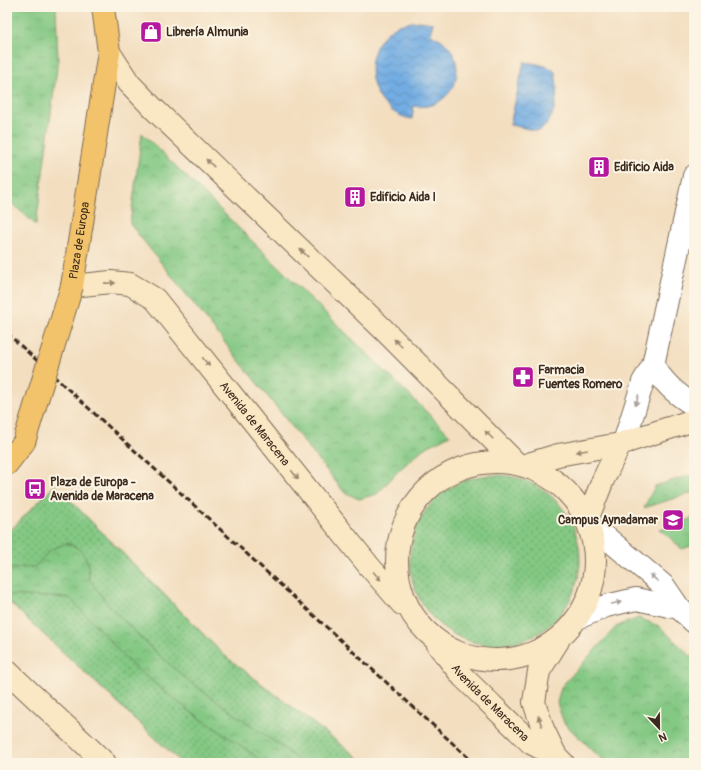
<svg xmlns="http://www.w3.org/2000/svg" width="701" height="770" font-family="Pangolin,sans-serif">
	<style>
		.grass { fill: url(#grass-tufts); stroke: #5f7950 }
		.park { fill: url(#park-crowns); stroke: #5f7950 }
		.garden { fill: url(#garden-dots); stroke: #5f7950 }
		.water { fill: url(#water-waves); stroke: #566b80 }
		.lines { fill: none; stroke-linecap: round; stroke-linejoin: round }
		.tertiary-casing { stroke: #7b6957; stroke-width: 24 }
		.secondary-casing { stroke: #7b6957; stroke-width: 24 }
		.primary-casing { stroke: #7b6957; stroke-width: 24 }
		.tertiary { stroke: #fff; stroke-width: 22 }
		.secondary { stroke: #fae7c3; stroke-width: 22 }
		.primary { stroke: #f2c36a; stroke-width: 22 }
		.rail { stroke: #3b2a1e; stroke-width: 3; stroke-dasharray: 6 3; stroke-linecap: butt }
		.primary-bridge-casing { stroke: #7b6957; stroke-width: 24; stroke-linecap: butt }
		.primary-bridge { stroke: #f2c36a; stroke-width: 22 }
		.oneway { fill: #9a8870 }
		.oneway2 { fill: #a79f9a }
		.labels { text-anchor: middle; stroke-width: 4; stroke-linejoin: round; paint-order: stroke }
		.poi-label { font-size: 12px; font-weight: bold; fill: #3b2a1e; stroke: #fcf5e5; text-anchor: start }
		.street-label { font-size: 12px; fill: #3b2a1e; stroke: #fcf5e5 }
	</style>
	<defs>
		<pattern id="grass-tufts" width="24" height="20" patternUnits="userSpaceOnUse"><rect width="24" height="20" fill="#83c883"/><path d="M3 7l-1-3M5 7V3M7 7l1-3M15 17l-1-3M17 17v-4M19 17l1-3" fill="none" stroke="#6ca36b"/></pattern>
		<pattern id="park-crowns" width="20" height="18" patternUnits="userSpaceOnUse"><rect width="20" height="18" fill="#83c883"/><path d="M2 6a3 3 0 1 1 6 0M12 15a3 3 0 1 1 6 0" fill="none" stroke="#6ca36b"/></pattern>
		<pattern id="garden-dots" width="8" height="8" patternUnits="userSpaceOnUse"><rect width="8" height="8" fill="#83c883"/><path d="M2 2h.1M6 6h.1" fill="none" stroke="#6ca36b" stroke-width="1.8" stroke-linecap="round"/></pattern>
		<pattern id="water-waves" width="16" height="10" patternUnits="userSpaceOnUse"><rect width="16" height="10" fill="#71ace2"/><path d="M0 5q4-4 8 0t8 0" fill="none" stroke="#5e8cb7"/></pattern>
	</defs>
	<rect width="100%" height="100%" fill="#fcf5e5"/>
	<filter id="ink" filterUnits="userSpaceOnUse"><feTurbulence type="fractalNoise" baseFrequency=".025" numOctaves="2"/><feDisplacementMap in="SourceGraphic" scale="8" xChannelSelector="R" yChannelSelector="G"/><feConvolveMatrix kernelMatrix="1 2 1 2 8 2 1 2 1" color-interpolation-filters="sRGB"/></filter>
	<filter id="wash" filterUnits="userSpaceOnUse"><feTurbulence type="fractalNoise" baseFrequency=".012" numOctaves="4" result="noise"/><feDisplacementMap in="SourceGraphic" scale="16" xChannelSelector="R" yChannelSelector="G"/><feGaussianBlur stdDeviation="0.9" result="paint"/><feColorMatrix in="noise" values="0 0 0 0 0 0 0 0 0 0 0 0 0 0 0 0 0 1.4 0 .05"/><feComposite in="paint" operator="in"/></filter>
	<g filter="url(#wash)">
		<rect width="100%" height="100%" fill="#f3dec0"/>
		<g class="grass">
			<polygon points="7,7 56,7 58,61 36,225 7,199"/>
			<polygon points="694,474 694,492 644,508 655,486"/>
			<polygon points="694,518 694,545 682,549 660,529"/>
		</g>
		<g class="park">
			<polygon points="142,133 450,435 423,449 399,470 377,494 359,499 344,492 130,224"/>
			<polygon points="55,485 225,656 365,763 182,763 7,600 7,534"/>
			<polygon points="639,618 659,626 694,659 694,763 606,763 564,723 557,703 561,687 617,626"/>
		</g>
		<g class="garden">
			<circle cx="495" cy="560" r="85"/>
			<polygon points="55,485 225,656 365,763 301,763 286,750 190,682 148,645 111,608 89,579 88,562 80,549 67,543 50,550 35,567 7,569 7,534"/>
			<polygon points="7,595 70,598 132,665 188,710 246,749 264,763 182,763 7,600"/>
		</g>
		<g class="water">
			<path d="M419,21L433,23L430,34C435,37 440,38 444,42C472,67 451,112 414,106L412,119C367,111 356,50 395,27C403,23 411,22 419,21Z"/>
			<path d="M524,62C530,63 549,65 553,70C556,72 556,76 556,79C559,94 554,125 538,131L510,125Z"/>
		</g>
	</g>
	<g filter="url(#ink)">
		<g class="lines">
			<g class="tertiary-casing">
				<g id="tertiary">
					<path d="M653,365C662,381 677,395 694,405"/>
					<polyline points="624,442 643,382 653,365 694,176"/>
					<polyline points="591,529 608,539 664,586 679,608 694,622"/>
					<polyline points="580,617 606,606 636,599 679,608"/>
				</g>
			</g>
			<g class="secondary-casing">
				<g id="secondary">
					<polyline points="109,52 129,83 153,108 383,329 516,463"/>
					<path id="s1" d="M72,286L111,282L130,284L155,299L369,566L402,604"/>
					<circle cx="496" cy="561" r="99"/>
					<polyline points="525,465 558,455 620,444 694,420"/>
					<polyline points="587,520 603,480 620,444"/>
					<path id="s2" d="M438,645L463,677L531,743L556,756L563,763"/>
					<polyline points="7,671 105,763"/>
					<polyline points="556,756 543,729 534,702 539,671 558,641"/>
				</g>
			</g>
			<g class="primary-casing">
				<g id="primary">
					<path id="s3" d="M72,286L109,52L103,7"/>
					<polyline points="7,464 24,442"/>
				</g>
			</g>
			<use href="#tertiary" class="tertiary"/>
			<use href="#secondary" class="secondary"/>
			<use href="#primary" class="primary"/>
			<polyline class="rail" points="7,333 474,763"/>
			<g class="primary-bridge-casing">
				<polyline id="primary-bridge" points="24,442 72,286"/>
			</g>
			<use href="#primary-bridge" class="primary-bridge"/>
		</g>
		<defs><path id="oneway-solid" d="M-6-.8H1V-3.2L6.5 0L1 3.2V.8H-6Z"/></defs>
		<g class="oneway">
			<use href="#oneway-solid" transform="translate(210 163) rotate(-136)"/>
			<use href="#oneway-solid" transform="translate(304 253) rotate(-136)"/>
			<use href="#oneway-solid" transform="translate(110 283) rotate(-1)"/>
			<use href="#oneway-solid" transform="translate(398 343) rotate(-135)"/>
			<use href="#oneway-solid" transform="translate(206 362) rotate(51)"/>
			<use href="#oneway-solid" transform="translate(489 435) rotate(-135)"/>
			<use href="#oneway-solid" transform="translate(582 451) rotate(170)"/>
			<use href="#oneway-solid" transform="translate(295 475) rotate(51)"/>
			<use href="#oneway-solid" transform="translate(377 576) rotate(48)"/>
			<use href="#oneway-solid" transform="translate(540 721) rotate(-109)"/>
		</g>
		<g class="oneway2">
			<use href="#oneway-solid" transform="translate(637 400) rotate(107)"/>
			<use href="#oneway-solid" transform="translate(654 578) rotate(-139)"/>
			<use href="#oneway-solid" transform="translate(616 603) rotate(-12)"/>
		</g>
	</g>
	<defs>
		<g id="shop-square" transform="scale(1.15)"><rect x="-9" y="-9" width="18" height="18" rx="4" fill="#b5179e" stroke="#fcf5e5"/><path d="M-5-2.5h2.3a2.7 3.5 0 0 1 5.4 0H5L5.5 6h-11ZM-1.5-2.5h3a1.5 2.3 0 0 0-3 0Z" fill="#fff"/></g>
		<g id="building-square" transform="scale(1.15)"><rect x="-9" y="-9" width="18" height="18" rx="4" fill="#b5179e" stroke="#fcf5e5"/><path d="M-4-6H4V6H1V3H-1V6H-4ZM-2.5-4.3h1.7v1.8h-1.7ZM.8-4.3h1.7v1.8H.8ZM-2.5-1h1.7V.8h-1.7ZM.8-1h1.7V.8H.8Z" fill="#fff"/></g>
		<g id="pharmacy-square" transform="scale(1.15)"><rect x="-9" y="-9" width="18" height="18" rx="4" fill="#b5179e" stroke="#fcf5e5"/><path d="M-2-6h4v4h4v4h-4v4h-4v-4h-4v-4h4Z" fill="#fff"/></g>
		<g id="bus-square" transform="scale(1.15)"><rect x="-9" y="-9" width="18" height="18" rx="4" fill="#b5179e" stroke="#fcf5e5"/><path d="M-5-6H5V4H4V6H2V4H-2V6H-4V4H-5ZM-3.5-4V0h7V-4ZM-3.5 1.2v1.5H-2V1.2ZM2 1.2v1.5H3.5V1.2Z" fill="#fff"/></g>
		<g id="university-square" transform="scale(1.15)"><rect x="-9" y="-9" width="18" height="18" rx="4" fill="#b5179e" stroke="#fcf5e5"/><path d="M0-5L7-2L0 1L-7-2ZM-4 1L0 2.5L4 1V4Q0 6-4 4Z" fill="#fff"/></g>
	</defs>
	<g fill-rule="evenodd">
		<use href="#shop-square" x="151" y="32"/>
		<use href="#building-square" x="599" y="167"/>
		<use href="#building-square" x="355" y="197"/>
		<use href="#pharmacy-square" x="523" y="377"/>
		<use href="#bus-square" x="35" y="489"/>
		<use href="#university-square" x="673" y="520"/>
	</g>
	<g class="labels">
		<g class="poi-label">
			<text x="166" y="36">Librería Almunia</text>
			<text x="614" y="171">Edificio Aida</text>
			<text x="370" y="201">Edificio Aida I</text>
			<text x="538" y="374">Farmacia<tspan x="538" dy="14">Fuentes Romero</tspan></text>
			<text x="50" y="486">Plaza de Europa -<tspan x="50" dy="14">Avenida de Maracena</tspan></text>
			<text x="658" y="524" text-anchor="end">Campus Aynadamar</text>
		</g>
		<g class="street-label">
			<text dy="4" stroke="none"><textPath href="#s3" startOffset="46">Plaza de Europa</textPath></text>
			<text dy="4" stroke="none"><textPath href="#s1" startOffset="247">Avenida de Maracena</textPath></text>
			<text dy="4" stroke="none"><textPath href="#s2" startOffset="78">Avenida de Maracena</textPath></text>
		</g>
	</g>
	<rect width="701" height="770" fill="none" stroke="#fcf5e5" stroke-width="24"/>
	<g transform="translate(659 728) rotate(158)" stroke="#fcf5e5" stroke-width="3" paint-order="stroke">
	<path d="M0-3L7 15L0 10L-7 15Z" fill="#3b2a1e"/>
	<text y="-6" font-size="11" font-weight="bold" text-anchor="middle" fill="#3b2a1e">N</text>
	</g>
</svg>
